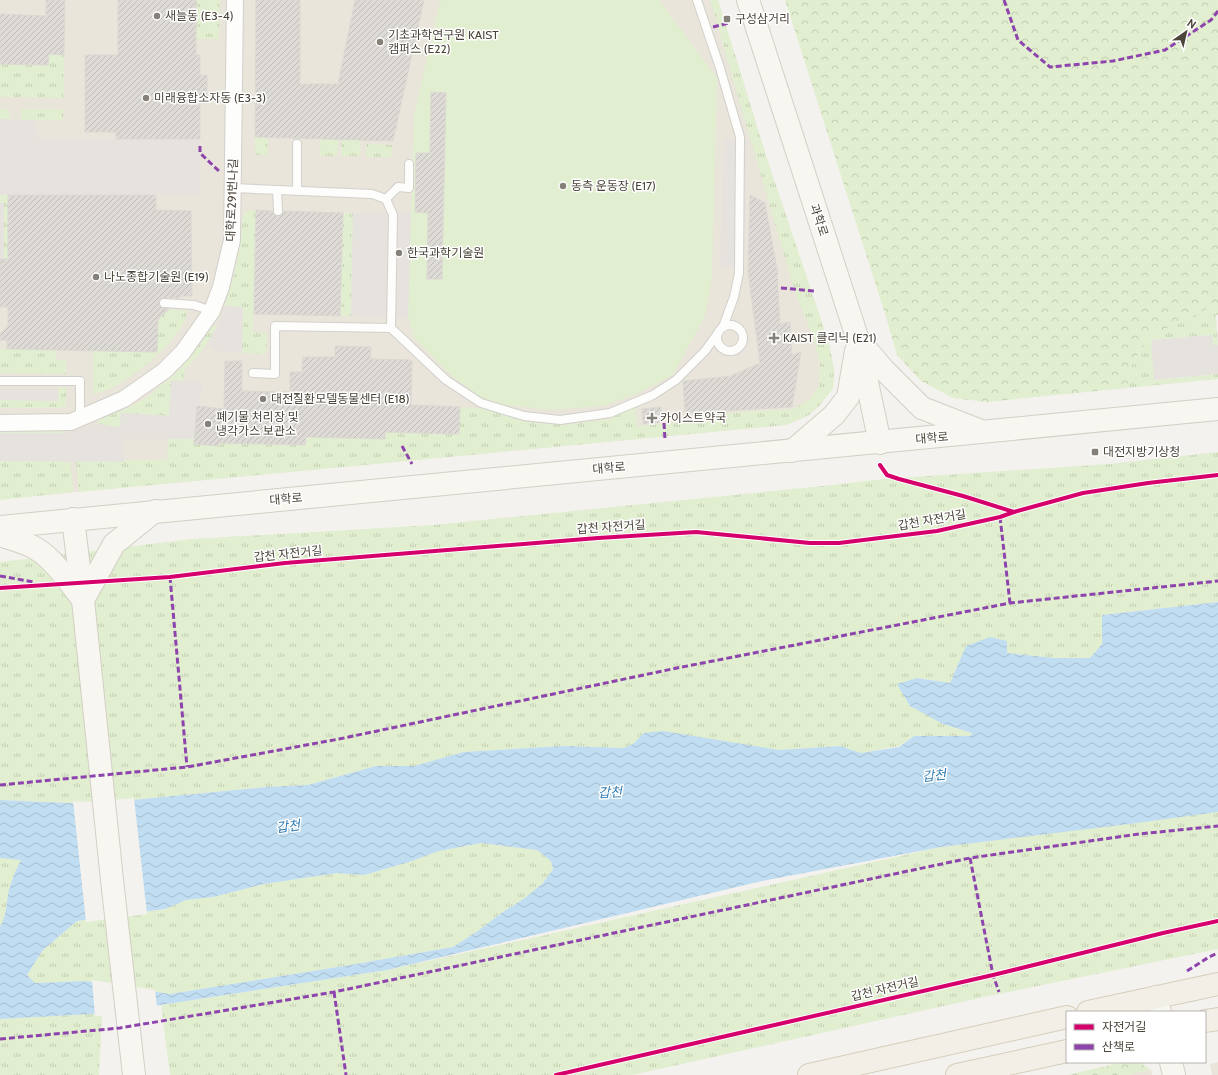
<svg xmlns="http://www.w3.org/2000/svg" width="1218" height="1075" font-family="Cabin,'Noto Sans KR',sans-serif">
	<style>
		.education { fill: #eae5da }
		.grass { fill: url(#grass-tufts) }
		.forest { fill: url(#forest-crowns) }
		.garden { fill: #e1eecf }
		.parking { fill: #e6e3df }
		.water { fill: url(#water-waves); fill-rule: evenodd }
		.pier { fill: #f4f2ee }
		.building { fill: url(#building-hatch); stroke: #dcd9d4 }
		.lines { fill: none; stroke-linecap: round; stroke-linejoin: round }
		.lane-casing { stroke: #d2d0cb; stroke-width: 10 }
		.street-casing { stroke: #d2d0cb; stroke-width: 18 }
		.secondary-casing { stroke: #d3cfc5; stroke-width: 24 }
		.primary-casing { stroke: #d6cebb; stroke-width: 24 }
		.lane { stroke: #fdfdfc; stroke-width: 8 }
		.street { stroke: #fdfdfc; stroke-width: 16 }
		.secondary { stroke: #f7f6f1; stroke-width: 22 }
		.primary { stroke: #f2efe6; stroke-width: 22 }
		.quiet { stroke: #8e44ad; stroke-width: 3; stroke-dasharray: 6 3; stroke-linecap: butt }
		.cycleway-casing { stroke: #fff; stroke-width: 6 }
		.cycleway { stroke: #d6006c; stroke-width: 4 }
		.poi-dot { fill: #868178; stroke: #fff; stroke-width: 1.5 }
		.labels { text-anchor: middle; stroke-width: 3; stroke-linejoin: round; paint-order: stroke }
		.poi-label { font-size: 12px; fill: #4b4439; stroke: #fff; text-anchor: start }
		.street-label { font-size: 12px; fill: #4b4439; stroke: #fff }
		.water-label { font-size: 13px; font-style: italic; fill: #2e7ab2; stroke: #fff }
	</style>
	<defs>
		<pattern id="grass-tufts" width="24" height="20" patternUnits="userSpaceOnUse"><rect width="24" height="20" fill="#e1eecf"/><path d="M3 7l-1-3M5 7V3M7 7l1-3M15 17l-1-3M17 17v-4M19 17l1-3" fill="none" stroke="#c3cdb2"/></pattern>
		<pattern id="forest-crowns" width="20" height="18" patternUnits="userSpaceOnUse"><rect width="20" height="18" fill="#e1eecf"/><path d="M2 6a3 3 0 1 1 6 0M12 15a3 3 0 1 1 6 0" fill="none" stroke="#c3cdb2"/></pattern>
		<pattern id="water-waves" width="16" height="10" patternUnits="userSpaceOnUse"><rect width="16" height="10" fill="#c0ddf1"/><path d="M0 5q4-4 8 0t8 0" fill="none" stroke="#a6bfcf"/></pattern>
		<pattern id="building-hatch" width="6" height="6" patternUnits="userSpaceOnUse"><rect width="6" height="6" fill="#dedbd6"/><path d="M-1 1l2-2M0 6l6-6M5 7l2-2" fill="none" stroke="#c0bdb8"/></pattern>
	</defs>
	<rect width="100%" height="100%" fill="#f4f2ee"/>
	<g class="education">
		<polygon points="0,0 718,0 768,162 829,344 834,370 833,388 820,405 809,415 786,425 0,499"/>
		<polygon points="1218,1062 1218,1075 1212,1075 1210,1064"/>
		<polygon points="1151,1070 1152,1075 1128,1075"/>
	</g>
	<g class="grass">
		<polygon points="196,0 220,0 219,39 196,39"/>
		<polygon points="710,0 718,0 768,162 829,344 834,370 833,388 820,405 809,415 786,425 79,492 76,462 124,462 123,460 167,460 168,439 194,439 194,444 218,446 223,443 305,445 305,437 385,439 385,432 459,434 459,407 481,408 528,422 564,425 609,419 635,407 637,426 706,420 706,414 794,409 810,399 819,386 820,362 813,337 795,292"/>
		<polygon points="49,54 64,55 64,98 0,97 0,64 48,65"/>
		<polygon points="0,109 9,109 10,120 0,119"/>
		<rect x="21" y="109" width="42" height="11"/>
		<polygon points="255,137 268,138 268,155 255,155"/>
		<polygon points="320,139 338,140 337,156 320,156"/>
		<polygon points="341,139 361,140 360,156 341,156"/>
		<polygon points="367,144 392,145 391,157 366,157"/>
		<polygon points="0,195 8,195 8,259 4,259 4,203 0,203"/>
		<path d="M249,210H256L253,332L267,333L266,354L242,353L243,307L225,306V304C235,274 241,247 243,215Z"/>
		<polygon points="343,213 353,213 351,316 340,316"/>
		<polygon points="1215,305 1218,305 1218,315 1216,315 1218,345 1213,345 1211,335 1151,340 1155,380 1218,374 1218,379 1127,388 1130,368 1148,338"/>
		<path d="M168,309L188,311C186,317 184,323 181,328C163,354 123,389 93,394V351L157,352L158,320Z"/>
		<path d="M214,326L217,327L199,355L185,369L183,381H171L169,416L121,413L120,427L98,424L97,421C115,413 134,406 150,395C173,377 197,354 210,327Z"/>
		<polygon points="0,349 56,350 56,360 66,360 66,374 0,373"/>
		<polygon points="58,388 66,388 66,406 59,408 0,408 0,400 58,401"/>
		<polygon points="0,429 63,429 65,433 0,433"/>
		<polygon points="1218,452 1218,602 1102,615 1102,644 1090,658 1054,658 1006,653 958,664 950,683 917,678 943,724 972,733 970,736 914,736 899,746 861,753 840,746 779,750 644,733 633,744 624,748 564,746 464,752 414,766 376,766 308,785 267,787 91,804 0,800 0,562 192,539 433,525 823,486 883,479 1109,464"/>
		<polygon points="0,461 70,462 74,492 0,500"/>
		<polygon points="1218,811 1218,949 989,996 632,1075 170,1075 161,1005 387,970 941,847"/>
		<polygon points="481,843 537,850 551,860 553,869 543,883 525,898 500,914 478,931 453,947 344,966 170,994 85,981 35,983 27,975 43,950 77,921 165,909 186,900 213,897 264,884 337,873 364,875 409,862 439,851"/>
		<path d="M0,858L22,859C16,869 11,880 9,891C6,904 7,916 0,927Z"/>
		<polygon points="102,1013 99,1075 0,1075 0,1019"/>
	</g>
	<g class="forest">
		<polygon points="785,0 1218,0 1218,305 1215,305 1148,338 1130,368 1127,388 987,402 953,398 921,381 897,355 886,317"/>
		<polygon points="1124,1062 1139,1062 1151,1070 1128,1075 1067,1075"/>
	</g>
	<polygon class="garden" points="442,0 659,0 717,78 712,278 705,316 673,375 636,394 603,406 549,410 499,404 478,396 448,373 414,338 408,318 414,115 439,5"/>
	<g class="parking">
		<polygon points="0,119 36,120 37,139 200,139 200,195 0,195"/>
		<polygon points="724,139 748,140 744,267 720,266"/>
		<rect x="0" y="203" width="4" height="56"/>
		<polygon points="353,213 411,214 408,318 351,316"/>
		<polygon points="225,306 243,307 242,353 219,352 208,342 217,327"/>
		<polygon points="1212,335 1213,345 1218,345 1218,374 1154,380 1151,340"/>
		<polygon points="171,380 202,382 200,407 197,407 194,439 124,439 124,462 0,461 0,433 65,433 98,424 120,427 121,413 169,416"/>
		<polygon points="0,388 58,388 58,401 0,400"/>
	</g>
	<path class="water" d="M1218,602V812L1129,824L941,847L762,881L387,970L109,1013L0,1019V927C7,915 6,903 9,890C12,879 16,869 21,860L0,858V800L91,804L267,787L308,785L376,766H414L464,752L564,746L624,748L633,744L644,733L663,731L779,750L840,746L861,753L899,747L914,736H970L972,733L943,724L910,706L897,684L917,678L950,683L966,646L990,637L1007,641V653L1054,658H1090L1102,644V615ZM481,843L537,850L551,861L553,869L543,883L525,898L500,914L478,931L453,947L344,966L170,994L85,981L35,983L27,975L43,950L77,921L165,909L186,900L213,897L264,884L337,873L364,875L409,862L439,851Z"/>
	<g class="pier">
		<polygon points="134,798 147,914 86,922 73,801 91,802"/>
		<polygon points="92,980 155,990 157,1008 110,1015 95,1016"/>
	</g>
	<g class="building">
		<polygon points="46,0 65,0 64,55 49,54 48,65 0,64 0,14 46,16"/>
		<polygon points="118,0 196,0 196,55 200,55 200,75 207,75 207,101 200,101 200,139 116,139 116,132 85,132 85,55 118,55"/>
		<polygon points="256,0 300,0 300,84 338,84 355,0 424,0 393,141 255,137"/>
		<polygon points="431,92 446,93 442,279 427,279 428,213 415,212 416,153 430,153"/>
		<polygon points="8,195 156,195 156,210 191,211 192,296 181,296 179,298 164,298 159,300 159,305 161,307 169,309 158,320 157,352 7,349 7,340 0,340 0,334 8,326 8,307 0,307 0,259 8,259"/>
		<polygon points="750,195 765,203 778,274 777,274 780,324 790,322 792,355 801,352 792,407 685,413 683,381 731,376 760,363 748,271"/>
		<polygon points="256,210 272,211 274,214 278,216 281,215 283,211 343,213 340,316 254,314"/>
		<polygon points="335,346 371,347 370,359 412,360 411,405 460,407 459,434 385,432 385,439 306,437 305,445 218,443 218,446 194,444 197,406 224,409 225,361 242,361 242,391 290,392 290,372 302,372 303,357 335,357"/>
		<polygon points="661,407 662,422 643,424 642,409"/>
	</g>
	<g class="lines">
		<g class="lane-casing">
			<g id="lane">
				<polyline points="697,0 720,68 740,137 739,273 734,297 723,327"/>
				<polyline points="233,188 372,194 386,199 393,215 391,328 275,326 275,374 253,373"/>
				<polyline points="277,190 278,211"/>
				<polyline points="297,190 297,144"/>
				<polyline points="386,199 398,187 409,188 409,164"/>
				<polyline points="164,303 194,305 212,311"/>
				<circle cx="730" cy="338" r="13"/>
				<polyline points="391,328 446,380 481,403 524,416 560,420 610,413 653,395 676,380 705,351 718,333"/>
				<polyline points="0,381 80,381 80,418"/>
			</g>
		</g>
		<g class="street-casing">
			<polyline id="street" points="0,423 71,422 124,399 164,371 183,352 212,311 221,287 232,240 235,0"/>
		</g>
		<g class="secondary-casing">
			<g id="secondary">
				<polyline points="748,0 858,340 880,443"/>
				<polyline points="860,342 883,369 922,408 981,431"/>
				<polyline points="792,451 834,415 848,397 856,351"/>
				<polyline points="73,519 83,600 112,880 134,1075"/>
				<polyline points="0,527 1218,409"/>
				<path d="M0,535C11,539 24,542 35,548C52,557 71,584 83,600"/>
				<polyline points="83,600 114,544 155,511"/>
				<polyline points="1156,997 1160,1012"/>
				<polyline points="1171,1062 1174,1075"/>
			</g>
		</g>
		<g class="primary-casing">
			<g id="primary">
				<polyline points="1088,1012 1218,984"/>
				<polyline points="1205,1021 1218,1019"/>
				<polyline points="809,1075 1067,1017"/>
				<polyline points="957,1075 1067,1051"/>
			</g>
		</g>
		<use href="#lane" class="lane"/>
		<use href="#street" class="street"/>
		<use href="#secondary" class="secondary"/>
		<use href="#primary" class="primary"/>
		<g class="quiet">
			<polyline points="1004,0 1018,40 1050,67 1113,61 1165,50 1211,20 1218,11"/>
			<polyline points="713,27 729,23"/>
			<polyline points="200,146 200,153 221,173"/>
			<polyline points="781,288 814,291"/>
			<polyline points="664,423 665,440"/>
			<polyline points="402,446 412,464"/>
			<polyline points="1000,517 1010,603"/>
			<polyline points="0,576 34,582"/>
			<polyline points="170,577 187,767"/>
			<polyline points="0,785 187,767 339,739 677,668 1010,603 1218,581"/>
			<polyline points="970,858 993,975 999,992"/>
			<polyline points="1187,971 1209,957 1218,953"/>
			<polyline points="334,992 346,1075"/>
			<polyline points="0,1039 120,1028 334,992 970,858 1139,834 1218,826"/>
		</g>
		<g class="cycleway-casing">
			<g id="cycleway">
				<polyline points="880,465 887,475 899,479 963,496 1014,512"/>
				<polyline points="0,588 170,577 285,563 598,538 696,532 810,543 839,543 937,531 1000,517 1014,512 1083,493 1148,483 1218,475"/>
				<polyline points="556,1075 993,975 1163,933 1218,921"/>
			</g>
		</g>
		<use href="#cycleway" class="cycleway"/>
	</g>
	<g class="poi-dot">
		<circle cx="157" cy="16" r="4"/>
		<rect x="723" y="15" width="8" height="8" rx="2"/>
		<circle cx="380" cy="42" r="4"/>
		<circle cx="146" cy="98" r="4"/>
		<circle cx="563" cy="186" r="4"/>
		<circle cx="399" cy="253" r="4"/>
		<circle cx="96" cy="277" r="4"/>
		<path d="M772 332h4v4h4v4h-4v4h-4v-4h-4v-4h4z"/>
		<circle cx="263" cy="399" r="4"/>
		<path d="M650 412h4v4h4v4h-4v4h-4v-4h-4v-4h4z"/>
		<circle cx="208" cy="424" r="4"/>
		<rect x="1091" y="448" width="8" height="8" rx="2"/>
	</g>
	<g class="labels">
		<g class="poi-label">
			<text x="165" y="20">새늘동 (E3-4)</text>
			<text x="735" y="23">구성삼거리</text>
			<text x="388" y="39">기초과학연구원 KAIST<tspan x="388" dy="14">캠퍼스 (E22)</tspan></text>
			<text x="154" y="102">미래융합소자동 (E3-3)</text>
			<text x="571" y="190">동측 운동장 (E17)</text>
			<text x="407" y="257">한국과학기술원</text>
			<text x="104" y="281">나노종합기술원 (E19)</text>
			<text x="783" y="342">KAIST 클리닉 (E21)</text>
			<text x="271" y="403">대전질환모델동물센터 (E18)</text>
			<text x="216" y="421">폐기물 처리장 및<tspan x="216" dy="14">냉각가스 보관소</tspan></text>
			<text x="660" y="422">카이스트약국</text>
			<text x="1103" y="456">대전지방기상청</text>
		</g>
		<g class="street-label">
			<text transform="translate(232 200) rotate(-88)" y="4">대학로291번나길</text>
			<text transform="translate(819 220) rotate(72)" y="4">과학로</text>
			<text transform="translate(932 438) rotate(-5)" y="4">대학로</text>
			<text transform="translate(609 468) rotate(-5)" y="4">대학로</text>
			<text transform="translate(286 499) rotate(-5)" y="4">대학로</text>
			<text transform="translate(932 520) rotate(-10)" y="4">갑천 자전거길</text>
			<text transform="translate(611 527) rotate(-4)" y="4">갑천 자전거길</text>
			<text transform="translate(288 554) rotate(-6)" y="4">갑천 자전거길</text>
			<text transform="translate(885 989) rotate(-13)" y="4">갑천 자전거길</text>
		</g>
		<g class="water-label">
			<text transform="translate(934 775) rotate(-6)" y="5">갑천</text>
			<text transform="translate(610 792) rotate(-3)" y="5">갑천</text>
			<text transform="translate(288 826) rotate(-8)" y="5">갑천</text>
		</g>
	</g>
	<rect x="1066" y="1011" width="140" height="52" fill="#ffffff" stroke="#b7b4b0"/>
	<rect x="1074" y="1024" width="20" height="6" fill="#d6006c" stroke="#b7b4b0"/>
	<text x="1102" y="1031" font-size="12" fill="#4b4439">자전거길</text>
	<rect x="1074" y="1044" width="20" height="6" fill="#8e44ad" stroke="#b7b4b0"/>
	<text x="1102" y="1051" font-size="12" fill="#4b4439">산책로</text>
	<g transform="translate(1186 32) rotate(34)" stroke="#ffffff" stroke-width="3" paint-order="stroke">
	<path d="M0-3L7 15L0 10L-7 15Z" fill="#4b4439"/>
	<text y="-6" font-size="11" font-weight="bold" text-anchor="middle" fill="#4b4439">N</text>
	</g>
</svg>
